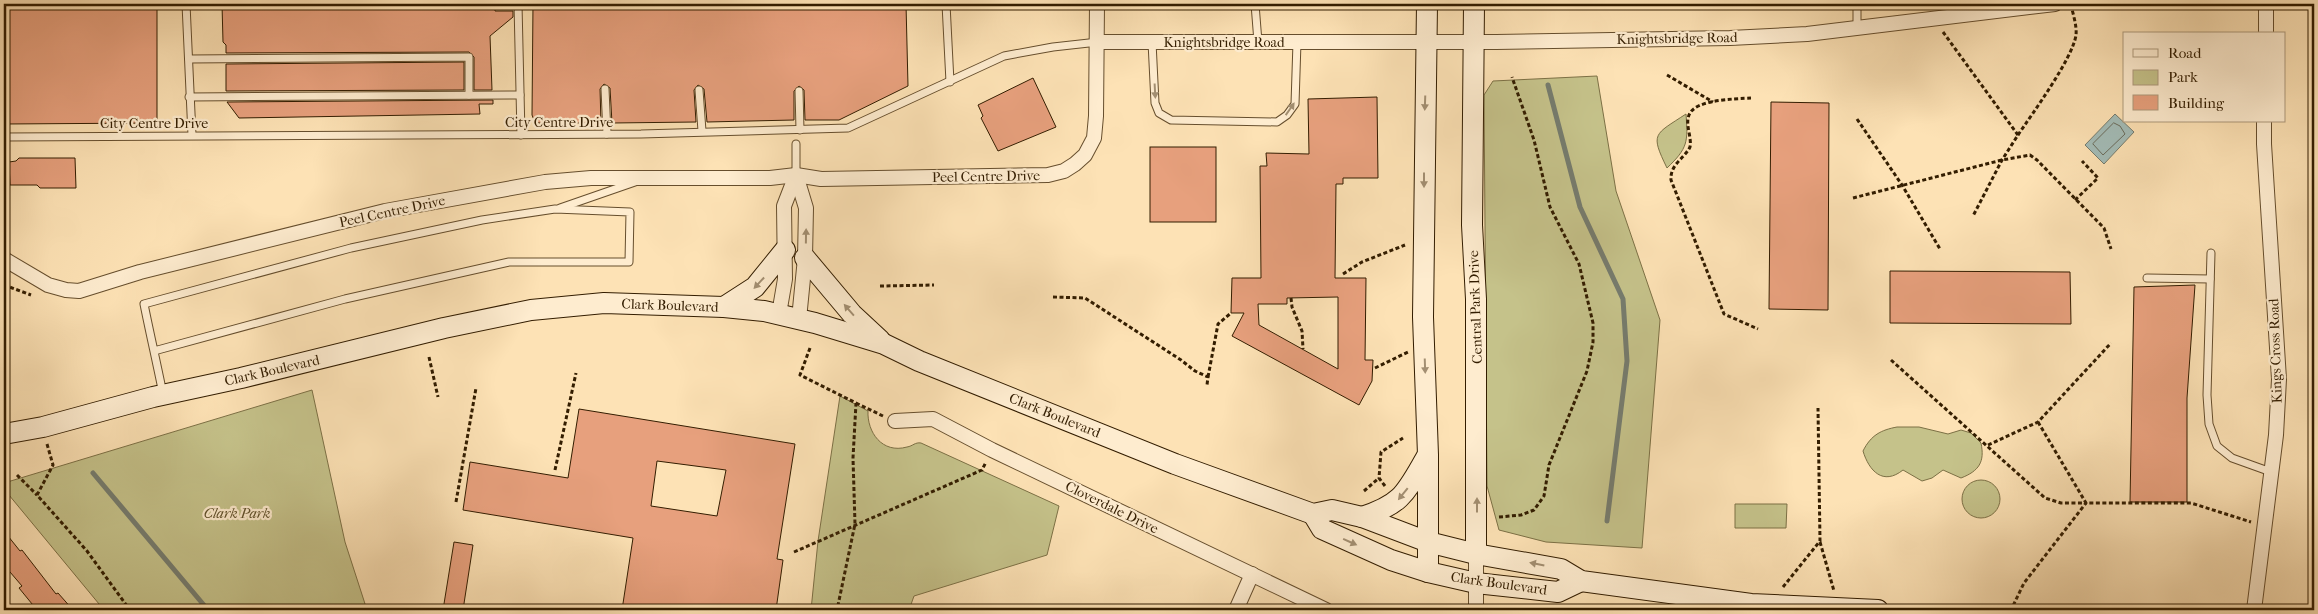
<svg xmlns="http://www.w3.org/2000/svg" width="2318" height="614" font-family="'IM FELL French Canon',serif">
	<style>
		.green { fill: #c5c28a; stroke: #7c7045 }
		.water { fill: #a3bcb7; stroke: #767c6e }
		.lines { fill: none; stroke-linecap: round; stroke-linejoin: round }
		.shore { stroke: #6b6c5c; stroke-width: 1 }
		.stream { stroke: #767c6e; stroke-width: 5 }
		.building { fill: #e7a07d; stroke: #331d00; fill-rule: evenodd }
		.lane-casing { stroke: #664e2d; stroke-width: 9 }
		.street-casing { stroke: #664e2d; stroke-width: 16 }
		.secondary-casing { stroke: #331d00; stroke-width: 22 }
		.path { stroke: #331d00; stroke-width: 3; stroke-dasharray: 4 2.5; stroke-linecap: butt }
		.lane { stroke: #feeccf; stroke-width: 7 }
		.street { stroke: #feeccf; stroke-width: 14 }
		.secondary { stroke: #feeccf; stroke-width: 20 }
		.oneway { fill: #a38f72 }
		.labels { text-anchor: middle; stroke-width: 4.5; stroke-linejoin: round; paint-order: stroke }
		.street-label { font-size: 14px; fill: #331d00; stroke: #feeccf }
		.park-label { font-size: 14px; font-style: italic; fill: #5f4f29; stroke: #feeccf }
	</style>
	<rect width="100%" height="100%" fill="#fde2b5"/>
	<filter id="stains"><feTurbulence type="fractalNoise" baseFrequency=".004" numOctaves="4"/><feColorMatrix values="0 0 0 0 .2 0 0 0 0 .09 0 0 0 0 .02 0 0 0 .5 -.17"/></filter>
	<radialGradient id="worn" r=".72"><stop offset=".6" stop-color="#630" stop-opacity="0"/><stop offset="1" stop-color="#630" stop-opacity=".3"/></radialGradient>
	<g class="green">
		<polygon points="1597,76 1616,191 1660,320 1642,548 1546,542 1499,530 1487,486 1484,95 1493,81"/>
		<path d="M1686,114C1688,142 1688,148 1667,168C1650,133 1654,135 1686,114Z"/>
		<polygon points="312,390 345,542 367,610 104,610 4,489 4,483"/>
		<path d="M840,396L868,411C867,432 882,454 907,447C913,446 915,442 921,443L1059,506L1047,555L914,596L909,610H811L818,541Z"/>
		<path d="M1897,427H1919L1948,434L1961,430L1971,433L1981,443C1985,462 1979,471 1961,478L1943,470L1932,478L1922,481L1903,470C1883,486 1869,471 1863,451C1871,435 1881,430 1897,427Z"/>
		<circle cx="1981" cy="499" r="19"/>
		<polygon points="1735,504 1787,504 1786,528 1735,528"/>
	</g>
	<polygon class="water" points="2115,114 2134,132 2104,164 2085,145"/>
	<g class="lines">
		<polygon class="shore" points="2114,123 2120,126 2125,134 2103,155 2093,144"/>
		<g class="stream">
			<polyline points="1548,85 1580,207 1623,299 1627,361 1607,521"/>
			<polyline points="93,473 208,610"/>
		</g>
	</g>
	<g class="building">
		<polygon points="4,4 157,4 157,123 4,124"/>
		<polygon points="222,4 495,4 495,11 513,11 513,17 490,36 492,90 474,90 474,57 469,52 226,53 226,45 223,42"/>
		<polygon points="533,4 906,4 908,86 839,120 805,120 804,90 799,86 794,91 794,120 707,122 704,89 698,85 694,90 696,122 612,123 610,88 604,84 600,89 601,123 539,123 534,120 532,115"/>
		<polygon points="464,62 464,90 226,91 226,64"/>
		<polygon points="1033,78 1056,127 998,151 981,118 983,116 978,105"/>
		<path d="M1377,97L1378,178H1343V184H1336L1335,278H1366L1365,360H1373L1372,381L1359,405L1232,336L1244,313H1231L1232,278H1261L1260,166H1267L1266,153L1309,154L1308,99ZM1338,297V369L1259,325L1258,304H1287V298Z"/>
		<polygon points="493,100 493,104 479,104 480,114 239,118 227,102"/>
		<polygon points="1771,102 1829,103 1828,310 1769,309"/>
		<rect x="1150" y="147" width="66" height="75"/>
		<polygon points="19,158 75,158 76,188 40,188 37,185 10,185 9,162 16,161"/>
		<polygon points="1890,271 2070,272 2071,324 1890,323"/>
		<polygon points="2195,285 2187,398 2187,502 2130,502 2134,287"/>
		<path d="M579,409L795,444L777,559L783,560L776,610H622L633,538L463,510L470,462L568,478ZM657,461L726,470L717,516L651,506Z"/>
		<polygon points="4,531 20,551 22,550 56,594 58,593 73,610 37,610 19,588 22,586 4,565"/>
		<polygon points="454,542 473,545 463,610 443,610"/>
	</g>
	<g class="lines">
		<g class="lane-casing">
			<g id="lane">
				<polyline points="186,4 192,135"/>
				<polyline points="518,4 521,135"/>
				<polyline points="946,4 950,82"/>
				<polyline points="1255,4 1258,42"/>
				<polyline points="1857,27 1857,4"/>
				<polyline points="1152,42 1155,103 1159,113 1171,120 1277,122 1287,115 1295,104 1297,42"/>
				<polyline points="189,59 469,57 469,95"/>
				<polyline points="605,89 607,134"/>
				<polyline points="699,90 702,131"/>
				<polyline points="799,91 800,130"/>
				<polyline points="189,97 520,95"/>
				<polyline points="4,137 641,134 848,128 1004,56 1053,47 1098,42"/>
				<polyline points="796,144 796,175"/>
				<polyline points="560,208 635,182"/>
				<polyline points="2211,253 2207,395 2209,424 2217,446 2232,458 2271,472"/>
				<polyline points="2147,278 2210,279"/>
				<path d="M154,351L345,299L509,262H629L630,212L555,209L482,220L351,248L144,304C150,334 157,364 163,394"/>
			</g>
		</g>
		<g class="street-casing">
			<g id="street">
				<polyline points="2266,34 2266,4"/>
				<polyline points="1098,42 1496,42 1730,38 1807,34 2055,4"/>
				<polyline points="796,175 806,208 805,258 799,319"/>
				<polyline points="4,259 48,285 66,290 79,291 140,272 385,211 545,182 591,178 770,178 796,175 821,179 1048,175 1064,171 1075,164 1085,155 1094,138 1096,116 1097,4"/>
				<polyline points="779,314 785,279 784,206 796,175"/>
				<polyline points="895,421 933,419 992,450 1326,610"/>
				<polyline points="1236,610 1252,574"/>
				<polyline points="1476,610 1476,554"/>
				<polyline points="2254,610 2276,435 2279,379 2264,144 2264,121"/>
			</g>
		</g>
		<g class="secondary-casing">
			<g id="secondary">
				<polyline points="1427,4 1423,317 1428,455 1428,572"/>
				<polyline points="1474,4 1472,225 1476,299 1476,554"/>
				<polyline points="805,258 852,314 880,340"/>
				<polyline points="724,307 755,287 785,250"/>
				<polyline points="4,434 43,427 153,397 241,378 444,328 531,310 604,303 724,307 764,311 815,323 884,344 919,361 1175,464 1313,514 1332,510 1362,517 1428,542 1476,554 1561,569 1581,581 1751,604 1878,610"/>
				<polyline points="1313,514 1322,529 1391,560 1428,572 1476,583 1558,592 1581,581"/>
				<path d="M1362,517C1403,504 1406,492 1427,456"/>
			</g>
		</g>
		<g class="path">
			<polyline points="1591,4 1591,5"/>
			<polyline points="2312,4 2314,5"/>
			<polyline points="1943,32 2018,135 2002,160 1973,216"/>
			<polyline points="1667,75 1713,102"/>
			<path d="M1751,98C1736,99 1695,99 1689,115C1685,125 1692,137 1690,147C1684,159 1670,164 1671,180L1724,314L1758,329"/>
			<polyline points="1857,119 1902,185 1940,249"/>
			<path d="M2018,135C2032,114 2073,58 2076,35C2077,26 2073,14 2071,5"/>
			<polyline points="1853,198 2002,160 2030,155 2037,160 2104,228 2111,249"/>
			<polyline points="2075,200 2098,178 2082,161"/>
			<polyline points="1343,274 1362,262 1405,245"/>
			<polyline points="4,285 31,295"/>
			<polyline points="880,286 934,285"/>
			<polyline points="1053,297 1085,298 1181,360 1195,371 1208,377 1207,385"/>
			<polyline points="1291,298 1292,307 1302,331 1303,349"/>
			<polyline points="810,348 800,375 856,403 853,458 855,524 837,610"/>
			<polyline points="429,357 438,397"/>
			<polyline points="1891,360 2045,498 2061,503 2086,503 2024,583 2011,610"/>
			<polyline points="1375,368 1408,352"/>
			<polyline points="1208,377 1218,324 1231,313"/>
			<polyline points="856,403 883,416"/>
			<polyline points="2038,422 2086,503 2191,503 2251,522"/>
			<polyline points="47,444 53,465 37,495 87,551 130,610"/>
			<polyline points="1988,445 2038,422 2111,343"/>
			<polyline points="555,470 576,373"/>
			<polyline points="17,475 37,495"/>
			<polyline points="1385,486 1379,478 1381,452 1403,438"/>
			<polyline points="1364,491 1379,478"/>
			<polyline points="456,502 476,388"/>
			<polyline points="1499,517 1521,515 1534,510 1544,496 1549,465 1587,371 1593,342 1593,323 1579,264 1550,207 1534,140 1512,77"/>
			<polyline points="1820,542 1834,591"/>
			<polyline points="794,552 982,470 986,462"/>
			<polyline points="1783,587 1820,541 1818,408"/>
		</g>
		<use href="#lane" class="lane"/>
		<use href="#street" class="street"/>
		<use href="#secondary" class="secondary"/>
	</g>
	<defs><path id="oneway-solid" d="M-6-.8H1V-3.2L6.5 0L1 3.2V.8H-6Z" transform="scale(1.25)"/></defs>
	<g class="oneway">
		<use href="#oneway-solid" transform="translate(1155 91) rotate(87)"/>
		<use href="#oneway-solid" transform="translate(1425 103) rotate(92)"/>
		<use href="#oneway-solid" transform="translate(1290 109) rotate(-55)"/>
		<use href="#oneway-solid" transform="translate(1424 180) rotate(90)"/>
		<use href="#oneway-solid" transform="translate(806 236) rotate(-89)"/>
		<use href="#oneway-solid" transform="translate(759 283) rotate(133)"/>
		<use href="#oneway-solid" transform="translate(849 310) rotate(-131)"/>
		<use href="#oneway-solid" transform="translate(1425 366) rotate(88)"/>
		<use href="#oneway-solid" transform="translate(1403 494) rotate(129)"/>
		<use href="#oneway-solid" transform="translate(1477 505) rotate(-90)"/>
		<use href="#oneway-solid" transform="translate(1350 542) rotate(24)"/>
		<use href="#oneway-solid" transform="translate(1537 564) rotate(-169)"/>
	</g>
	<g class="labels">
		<g class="street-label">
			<text transform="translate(1677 38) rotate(-1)" y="5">Knightsbridge Road</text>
			<text x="1224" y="47">Knightsbridge Road</text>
			<text x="559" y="127">City Centre Drive</text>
			<text x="154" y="128">City Centre Drive</text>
			<text transform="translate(986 176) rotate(-1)" y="5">Peel Centre Drive</text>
			<text transform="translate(392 211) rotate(-12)" y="5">Peel Centre Drive</text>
			<text transform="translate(670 305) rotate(2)" y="5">Clark Boulevard</text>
			<text transform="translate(1475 307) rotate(-92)" y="5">Central Park Drive</text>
			<text transform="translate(2275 351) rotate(-92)" y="5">Kings Cross Road</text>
			<text transform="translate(272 370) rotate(-13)" y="5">Clark Boulevard</text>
			<text transform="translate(1055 415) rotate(22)" y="5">Clark Boulevard</text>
			<text transform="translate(1112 507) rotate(26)" y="5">Cloverdale Drive</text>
			<text transform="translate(1499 583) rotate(8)" y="5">Clark Boulevard</text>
		</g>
		<g class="park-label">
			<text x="237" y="518">Clark Park</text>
		</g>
	</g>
	<rect width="2318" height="614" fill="none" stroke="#fde2b5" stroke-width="20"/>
	<rect x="5" y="5" width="2308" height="604" fill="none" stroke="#331d00" stroke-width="2.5"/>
	<rect x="10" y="10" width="2298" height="594" fill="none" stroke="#331d00"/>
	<rect x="2123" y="32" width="162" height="90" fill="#feeccf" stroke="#ad997c"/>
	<rect x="2133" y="49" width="25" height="8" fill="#feeccf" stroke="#ad997c"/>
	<text x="2168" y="58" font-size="15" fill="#331d00">Road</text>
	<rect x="2133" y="70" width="25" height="15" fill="#c5c28a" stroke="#ad997c"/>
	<text x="2168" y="82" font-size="15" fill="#331d00">Park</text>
	<rect x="2133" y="95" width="25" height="15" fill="#e7a07d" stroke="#ad997c"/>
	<text x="2168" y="108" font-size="15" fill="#331d00">Building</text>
	<rect width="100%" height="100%" filter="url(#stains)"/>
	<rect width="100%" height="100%" fill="url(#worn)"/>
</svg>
